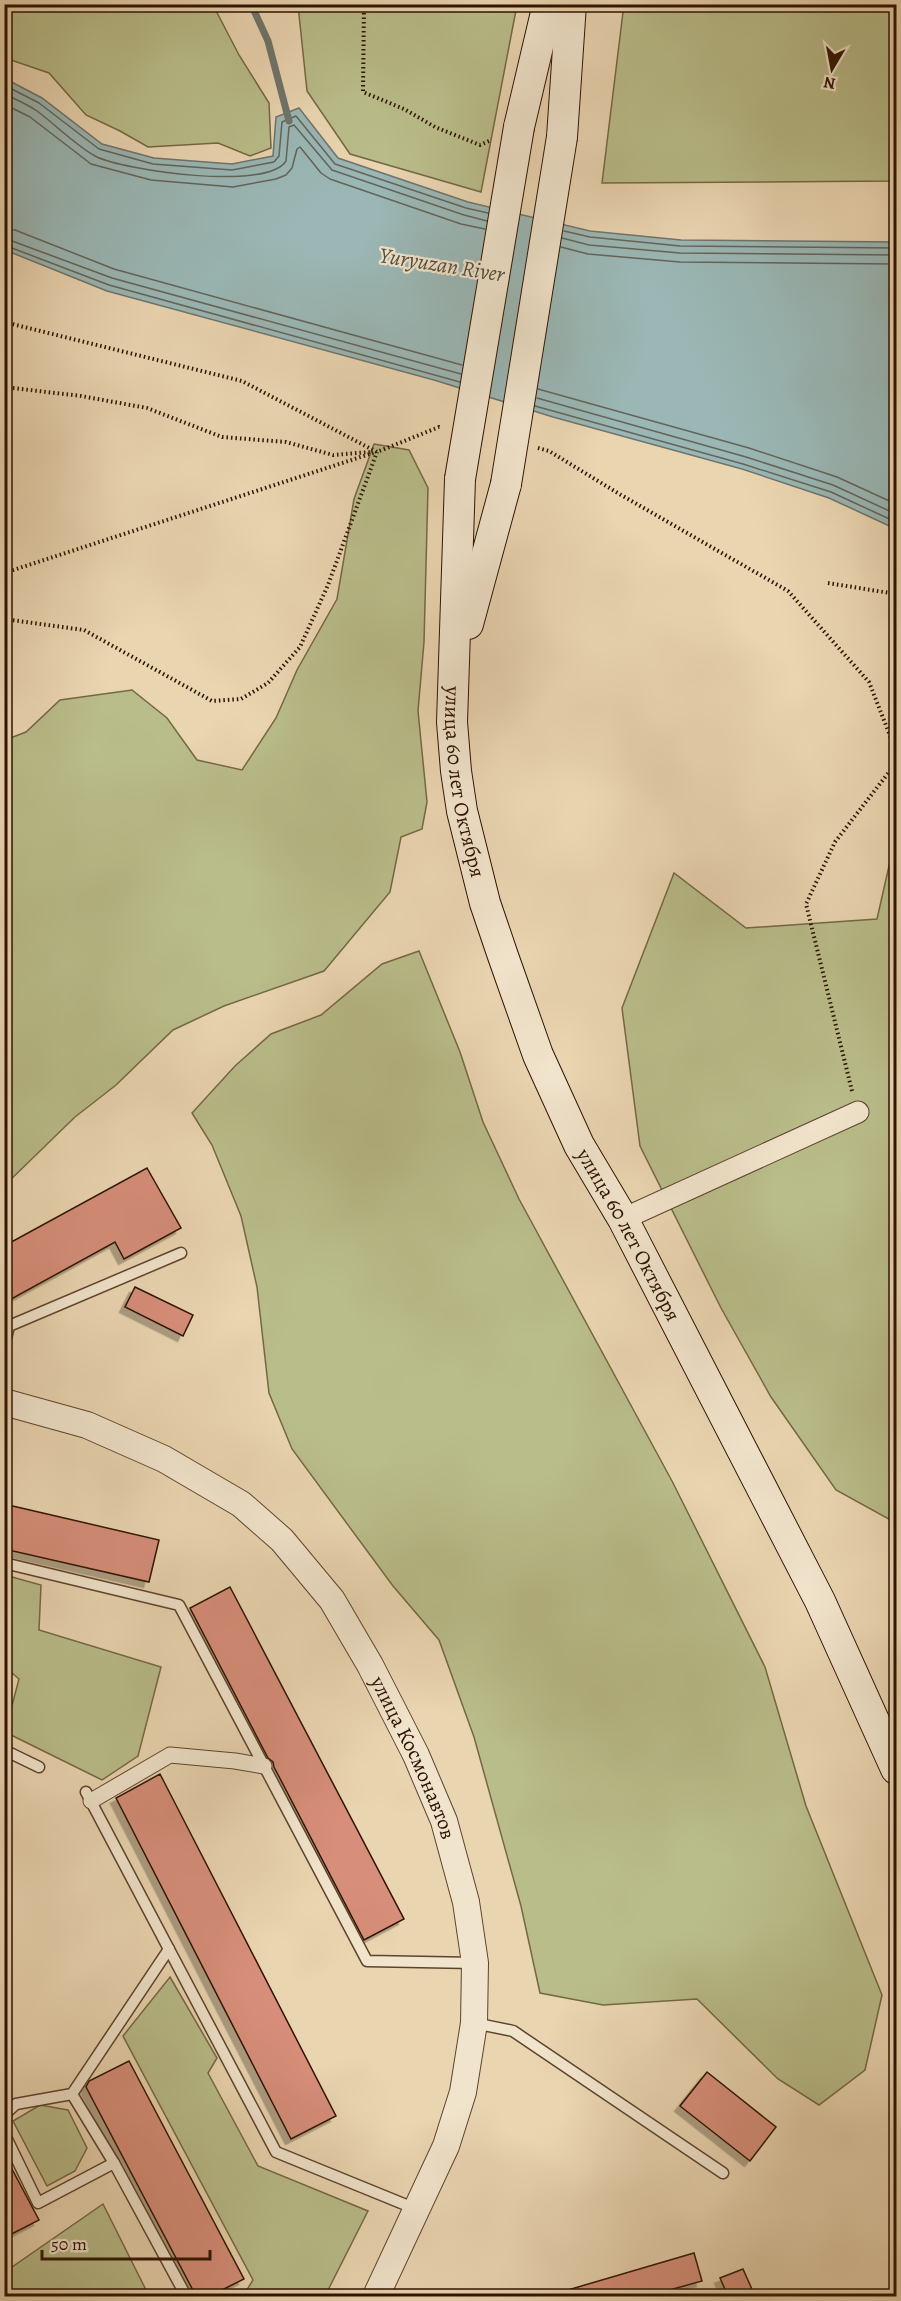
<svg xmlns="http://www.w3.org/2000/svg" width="901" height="2301" font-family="Alegreya,serif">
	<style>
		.green { fill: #b9bd8a; stroke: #746845; stroke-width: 1.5 }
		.water { fill: #9ab7b5; stroke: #6f756d; stroke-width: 1.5 }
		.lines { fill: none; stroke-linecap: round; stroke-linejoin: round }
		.shore { stroke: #64645a; stroke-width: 1.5 }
		.stream { stroke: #6f756d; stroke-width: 7 }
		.building { fill: #d78e7a; stroke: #2e1200; stroke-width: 1.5; filter: url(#shadow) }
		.service-casing { stroke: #5d432c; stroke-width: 13 }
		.pedestrian-casing { stroke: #5d432c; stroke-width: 17 }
		.minor-casing { stroke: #5d432c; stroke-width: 23 }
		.tertiary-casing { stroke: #5d432c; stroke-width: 28 }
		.secondary-casing { stroke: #2e1200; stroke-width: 32 }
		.path { stroke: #2e1200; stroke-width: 4; stroke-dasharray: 1.5 3; stroke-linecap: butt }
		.service { stroke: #f1e4cc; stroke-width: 10 }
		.pedestrian { stroke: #f1e4cc; stroke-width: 15 }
		.minor { stroke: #f1e4cc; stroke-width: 21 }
		.tertiary { stroke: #f1e4cc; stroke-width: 26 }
		.secondary { stroke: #f1e4cc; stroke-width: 30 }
		.secondary-bridge-casing { stroke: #2e1200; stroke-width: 32; stroke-linecap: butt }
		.secondary-bridge { stroke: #f1e4cc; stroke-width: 30 }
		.labels { text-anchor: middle; stroke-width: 4.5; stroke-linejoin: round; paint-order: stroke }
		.street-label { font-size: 21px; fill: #2e1200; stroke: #f1e4cc }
		.water-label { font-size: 22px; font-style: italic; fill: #544c3f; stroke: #f1e4cc }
	</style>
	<defs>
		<filter id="shadow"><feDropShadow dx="-5.5" dy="5.5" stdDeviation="0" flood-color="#0004"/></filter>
	</defs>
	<rect width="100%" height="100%" fill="#ead5b1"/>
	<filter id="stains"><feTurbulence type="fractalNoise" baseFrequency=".00333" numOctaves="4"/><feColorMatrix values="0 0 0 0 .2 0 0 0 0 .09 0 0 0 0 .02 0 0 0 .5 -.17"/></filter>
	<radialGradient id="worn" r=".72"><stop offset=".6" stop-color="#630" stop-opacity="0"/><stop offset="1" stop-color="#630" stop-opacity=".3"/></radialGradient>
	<g class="green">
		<polygon points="5,4 213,5 239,55 269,103 271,148 250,156 218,143 148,147 120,131 86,115 49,73 5,58"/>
		<polygon points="624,4 896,5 896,181 602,183"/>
		<polygon points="298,5 517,5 481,192 350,154 307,91"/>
		<polygon points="374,444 409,450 428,488 424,642 418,711 427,802 422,829 401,837 390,892 324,971 224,1006 173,1030 116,1085 75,1117 5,1185 5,740 26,732 60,700 132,690 167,718 197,760 242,770 276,718 297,670 337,599 354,499"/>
		<polygon points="896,835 896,1523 836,1490 771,1397 721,1308 640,1146 622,1008 674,873 746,928 877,919"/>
		<polygon points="419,951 460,1052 483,1122 519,1199 672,1481 765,1667 806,1806 882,1995 865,2070 819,2105 778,2079 697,1999 603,2005 540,1993 521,1906 474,1737 439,1640 393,1586 292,1449 269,1393 257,1287 241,1216 212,1145 192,1113 235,1066 271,1034 321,1015 382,964"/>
		<polygon points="5,1575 41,1585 39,1630 161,1667 138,1756 102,1780 5,1732 19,1679 5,1667"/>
		<polygon points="170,1977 217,2058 208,2073 258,2166 368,2211 325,2296 243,2296 253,2280 123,2036"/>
		<polygon points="40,2105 68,2110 87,2148 75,2171 47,2186 13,2121"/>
		<polygon points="103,2204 149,2296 5,2296 5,2272"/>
	</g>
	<polygon class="water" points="4,78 42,98 102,144 154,158 232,164 273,156 276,117 299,108 338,158 468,202 590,231 681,240 896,242 896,529 829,498 742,469 553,417 434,380 107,291 5,250"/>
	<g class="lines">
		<g class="shore">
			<polyline points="4,85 39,103 99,149 153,164 232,170 274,162 279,156 282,122 296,116 335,164 466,208 488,213"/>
			<path d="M4,94C15,99 27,104 37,111C56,125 74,144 95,156C124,171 268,191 286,161L289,127L294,125L332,170L464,215L487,221"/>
			<polyline points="4,104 30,117 91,164 151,180 233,187 276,179 286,175 292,168 297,149 300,147 321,173 330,179 461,224 485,229"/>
			<polyline points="4,229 15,230 114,269 462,365"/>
			<polyline points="564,231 590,237 680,246 896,248"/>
			<polyline points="4,238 112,278 461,374"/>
			<polyline points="562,238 589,245 680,253 896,255"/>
			<polyline points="4,245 109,285 460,382"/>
			<polyline points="561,247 588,254 680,262 896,264"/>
			<polyline points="538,389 749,448 837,477 896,504"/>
			<polyline points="537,398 746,457 833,485 896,514"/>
			<polyline points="535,406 743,464 831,492 896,522"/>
		</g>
		<polyline class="stream" points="251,4 268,41 289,121"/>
	</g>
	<g class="building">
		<polygon points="147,1168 181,1228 124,1259 115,1242 4,1303 4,1246"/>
		<polygon points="135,1287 193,1315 183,1336 125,1307"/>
		<polygon points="4,1504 159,1540 149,1582 4,1549"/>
		<polygon points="230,1587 404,1919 364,1940 274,1767 273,1762 268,1758 190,1608"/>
		<polygon points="160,1774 336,2116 291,2139 116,1798"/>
		<polygon points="129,2061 244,2279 210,2296 196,2296 86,2087 89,2081"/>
		<polygon points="707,2072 776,2127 750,2161 680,2106"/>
		<polygon points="4,2154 39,2220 4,2238"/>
		<polygon points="694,2253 702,2281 648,2296 562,2296 561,2292"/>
		<polygon points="743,2269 755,2296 728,2296 720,2278"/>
	</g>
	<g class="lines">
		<g class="service-casing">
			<g id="service">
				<polyline points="4,1347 9,1326 181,1253"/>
				<polyline points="4,1563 179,1605 367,1961 475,1963"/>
				<polyline points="4,1750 39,1767"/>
				<polyline points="86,1792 276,2152 416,2209"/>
				<polyline points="474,2023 513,2031 723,2173"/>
				<polyline points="72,2094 114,2163 186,2296"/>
				<polyline points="4,2115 16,2104 72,2094 169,1949"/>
				<polyline points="4,2133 38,2203 114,2163"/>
			</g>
		</g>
		<g class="pedestrian-casing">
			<polyline id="pedestrian" points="91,1801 170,1755 235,1761 264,1766"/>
		</g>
		<g class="minor-casing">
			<polyline id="minor" points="623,1219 858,1112"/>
		</g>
		<g class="tertiary-casing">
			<g id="tertiary">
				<path id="s1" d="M4,1402L87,1425L164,1459L241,1504L282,1540L332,1600L370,1665L416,1755L444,1821L466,1902L475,1963L474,2023L463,2092L446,2146L376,2296"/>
			</g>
		</g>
		<g class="secondary-casing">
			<g id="secondary">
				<polyline points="519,127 548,4"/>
				<polyline points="562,137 571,4"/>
				<path id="s2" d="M460,479L452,722L456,771L462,811L485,903L503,956L538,1055L579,1145L623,1219L820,1601L896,1769"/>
				<polyline points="468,624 506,484"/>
			</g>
		</g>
		<g class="path">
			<polyline points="364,4 363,92 404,109 435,127 480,145 491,140"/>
			<polyline points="4,322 242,381 377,452 439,427 442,428"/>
			<polyline points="4,387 81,396 147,408 222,437 286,442 333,455 370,452"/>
			<polyline points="538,448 549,451 621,495 788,591 869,682 896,751"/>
			<polyline points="4,573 376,452"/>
			<polyline points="828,583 896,594"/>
			<polyline points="4,619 84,630 212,701 241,699 268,683 300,647 328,585 377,452"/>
			<polyline points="852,1091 806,904 835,842 896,763"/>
		</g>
		<use href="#service" class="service"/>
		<use href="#pedestrian" class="pedestrian"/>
		<use href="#minor" class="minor"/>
		<use href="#tertiary" class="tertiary"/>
		<use href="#secondary" class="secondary"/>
		<g class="secondary-bridge-casing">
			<g id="secondary-bridge">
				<polyline points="460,479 519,127"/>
				<polyline points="506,484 562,137"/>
			</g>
		</g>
		<use href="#secondary-bridge" class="secondary-bridge"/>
	</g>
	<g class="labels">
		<g class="street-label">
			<text dy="7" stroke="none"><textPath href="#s2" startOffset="304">улица 60 лет Октября</textPath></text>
			<text dy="7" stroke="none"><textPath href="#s2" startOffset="790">улица 60 лет Октября</textPath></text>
			<text dy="7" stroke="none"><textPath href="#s1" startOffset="570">улица Космонавтов</textPath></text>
		</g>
		<g class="water-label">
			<text transform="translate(442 264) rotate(9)" y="8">Yuryuzan River</text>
		</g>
	</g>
	<rect width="901" height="2301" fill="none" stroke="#ead5b1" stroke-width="24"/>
	<rect x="6" y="6" width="889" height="2289" fill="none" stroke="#2e1200" stroke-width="3"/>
	<rect x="12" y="12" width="877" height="2277" fill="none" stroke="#2e1200" stroke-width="1.5"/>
	<g transform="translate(832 69) rotate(190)" stroke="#f1e4cc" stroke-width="4.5" paint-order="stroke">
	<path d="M0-4.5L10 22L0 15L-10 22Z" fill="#2e1200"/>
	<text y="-9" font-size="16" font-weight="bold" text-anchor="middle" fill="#2e1200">N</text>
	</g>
	<path d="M42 2250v9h168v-9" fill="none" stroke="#2e1200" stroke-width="3"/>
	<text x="51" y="2250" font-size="18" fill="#2e1200" stroke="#f1e4cc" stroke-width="4.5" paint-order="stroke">50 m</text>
	<rect width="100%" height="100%" filter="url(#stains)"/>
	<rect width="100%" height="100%" fill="url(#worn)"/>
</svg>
